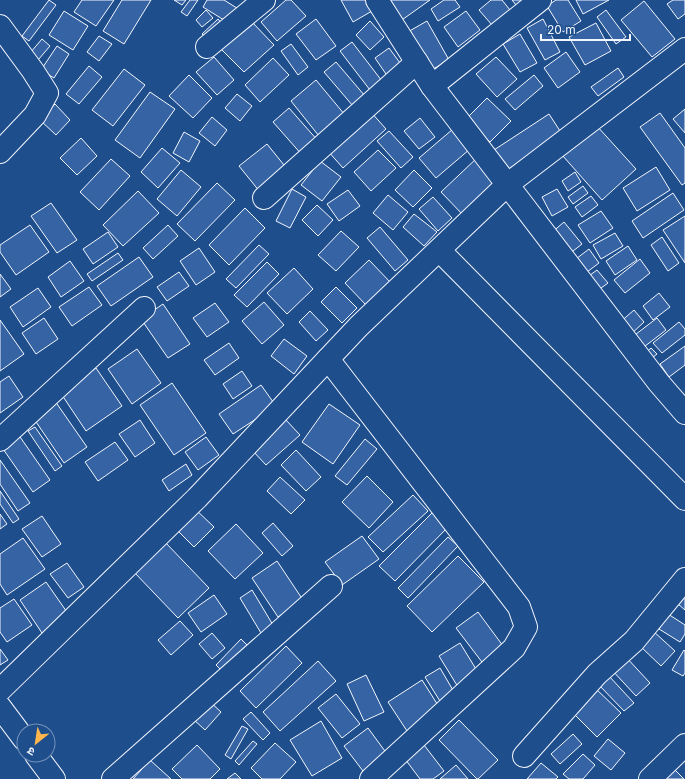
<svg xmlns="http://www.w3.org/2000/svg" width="685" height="779" font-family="Inter,'Noto Sans Devanagari',sans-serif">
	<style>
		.building { fill: #3563a3; stroke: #f2f6ff }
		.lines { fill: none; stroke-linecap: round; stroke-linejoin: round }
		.minor-casing { stroke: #f2f6ff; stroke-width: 24 }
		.minor { stroke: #1f4e8c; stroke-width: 22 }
	</style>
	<rect width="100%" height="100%" fill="#1f4e8c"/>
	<g class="building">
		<polygon points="49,0 56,5 29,41 22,36"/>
		<polygon points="82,0 114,0 96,26 74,12"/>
		<polygon points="122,0 151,0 124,44 103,31"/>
		<polygon points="174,0 186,0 182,5"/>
		<polygon points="190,0 198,0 187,16 181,12"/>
		<polygon points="207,0 224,0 240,10 232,25 203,7"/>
		<polygon points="286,0 291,0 306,16 277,41 261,22"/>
		<polygon points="341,0 366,0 372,11 353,22"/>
		<polygon points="385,0 430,0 399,22"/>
		<polygon points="444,0 455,0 460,7 438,21 431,9"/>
		<polygon points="491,0 502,0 510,10 492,25 479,10"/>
		<polygon points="512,0 533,0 520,10"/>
		<polygon points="556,0 568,0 581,21 563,32 547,6"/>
		<polygon points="576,0 609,0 583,14"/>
		<polygon points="673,0 685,0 685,14 678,19 667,4"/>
		<polygon points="644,1 675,39 652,57 621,20"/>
		<polygon points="206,10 213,18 202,27 196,20"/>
		<polygon points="606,10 626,37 616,44 597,17"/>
		<polygon points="64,11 88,26 73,50 49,35"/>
		<polygon points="466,11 480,30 458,47 444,27"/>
		<polygon points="218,19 223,25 208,39 202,34"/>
		<polygon points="316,19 336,46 316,60 296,34"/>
		<polygon points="543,19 560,52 545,60 527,28"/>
		<polygon points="251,21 274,45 244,72 221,49"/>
		<polygon points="370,21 384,37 370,50 356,35"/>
		<polygon points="427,21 449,60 428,72 406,33"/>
		<polygon points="596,23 611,51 585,65 569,37"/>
		<polygon points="520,34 537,63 520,72 503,44"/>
		<polygon points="99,36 112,44 99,61 87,52"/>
		<polygon points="42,39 50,46 38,60 30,53"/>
		<polygon points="352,42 382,81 370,90 340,51"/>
		<polygon points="291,44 308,67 298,75 281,51"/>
		<polygon points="57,46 69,54 54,78 41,70"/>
		<polygon points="389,48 403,67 388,77 375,58"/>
		<polygon points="566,52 580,72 558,88 544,68"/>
		<polygon points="214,57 234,80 217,95 196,72"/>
		<polygon points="496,57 517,79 497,97 476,74"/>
		<polygon points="273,58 289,75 260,102 245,85"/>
		<polygon points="336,62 365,96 353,106 324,72"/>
		<polygon points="89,66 102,77 79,104 66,94"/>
		<polygon points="618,68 624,77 598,96 591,87"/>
		<polygon points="124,69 145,85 113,126 92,110"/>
		<polygon points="189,75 212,98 193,118 169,96"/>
		<polygon points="534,75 543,86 515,110 505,99"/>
		<polygon points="316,80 345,115 319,136 291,101"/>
		<polygon points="150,92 175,109 140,158 115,140"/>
		<polygon points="237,94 252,106 240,121 225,108"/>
		<polygon points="487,98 511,121 490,142 466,119"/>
		<polygon points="55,104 70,120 56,135 40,120"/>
		<polygon points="289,108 319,142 303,156 273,122"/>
		<polygon points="685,109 685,133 673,119"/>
		<polygon points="370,111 386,129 343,168 327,150"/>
		<polygon points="660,113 685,148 685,183 682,185 640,127"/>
		<polygon points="549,114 562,134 507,170 494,150"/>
		<polygon points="212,117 227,130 215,146 199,133"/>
		<polygon points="420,118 435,137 419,149 404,131"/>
		<polygon points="596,125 636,169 602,200 562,155"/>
		<polygon points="453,129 470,149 436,178 419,158"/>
		<polygon points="389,131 413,157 401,168 377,141"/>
		<polygon points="184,132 200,141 189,162 173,153"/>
		<polygon points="81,138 97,156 77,175 60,158"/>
		<polygon points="267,144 288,170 260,192 239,166"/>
		<polygon points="162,148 180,163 158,188 141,172"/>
		<polygon points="378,150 396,168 371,191 354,172"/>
		<polygon points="478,157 501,181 464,216 441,192"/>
		<polygon points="111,159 130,176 99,210 80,192"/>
		<polygon points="320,161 341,177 322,201 301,185"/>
		<polygon points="656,167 670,190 637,211 623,188"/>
		<polygon points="181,170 201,187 177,216 157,199"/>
		<polygon points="414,170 432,188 413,207 395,190"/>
		<polygon points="575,172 581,182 568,191 562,181"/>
		<polygon points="217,183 235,200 195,241 177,224"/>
		<polygon points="583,186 588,193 573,204 568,197"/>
		<polygon points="292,189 306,197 290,228 276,221"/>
		<polygon points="557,189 568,207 552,216 542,197"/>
		<polygon points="348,190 360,206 339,221 327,204"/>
		<polygon points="138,191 159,213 123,246 103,225"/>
		<polygon points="673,193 684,210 643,238 632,221"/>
		<polygon points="388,195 408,212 393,230 373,213"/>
		<polygon points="591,196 598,205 582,217 575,207"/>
		<polygon points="433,197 452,218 438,231 419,209"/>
		<polygon points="51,203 77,240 57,253 31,216"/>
		<polygon points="317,205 333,220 318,236 302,220"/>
		<polygon points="245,208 265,228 229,265 209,245"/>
		<polygon points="601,211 613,228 590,243 578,225"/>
		<polygon points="414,214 437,232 424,246 403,227"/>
		<polygon points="685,216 685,263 663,230"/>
		<polygon points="564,222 582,244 568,255 550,234"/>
		<polygon points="30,225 49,252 16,275 0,252 0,245"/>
		<polygon points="168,225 178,236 153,259 143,248"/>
		<polygon points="380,227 408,260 395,271 367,238"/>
		<polygon points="341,231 359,247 336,271 318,255"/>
		<polygon points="108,232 118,247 93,264 83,249"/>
		<polygon points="615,233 623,246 601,259 593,245"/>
		<polygon points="662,237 679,263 668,271 651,245"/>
		<polygon points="259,245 269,254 236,288 226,279"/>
		<polygon points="628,246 637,260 615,275 606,261"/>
		<polygon points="199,248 215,272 196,285 180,261"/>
		<polygon points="589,249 599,263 583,275 572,262"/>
		<polygon points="118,253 123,260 92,281 87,274"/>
		<polygon points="139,257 153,277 111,306 97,286"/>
		<polygon points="640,259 650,273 625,293 614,280"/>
		<polygon points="369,260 391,283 366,305 345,283"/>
		<polygon points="70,261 84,281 61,297 48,277"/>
		<polygon points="267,262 279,274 247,307 234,295"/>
		<polygon points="294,268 313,289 287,314 267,293"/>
		<polygon points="597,270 608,283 597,291 586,278"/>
		<polygon points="179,272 189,286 167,301 157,287"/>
		<polygon points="0,274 11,289 0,297"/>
		<polygon points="89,287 102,305 72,326 59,307"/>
		<polygon points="336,287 357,308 342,323 321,302"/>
		<polygon points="38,288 51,307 23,327 10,307"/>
		<polygon points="659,293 670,307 653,320 643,306"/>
		<polygon points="264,302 284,325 262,344 242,321"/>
		<polygon points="215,303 229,322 207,337 193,318"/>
		<polygon points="163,304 190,344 168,358 141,319"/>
		<polygon points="634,310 644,322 629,336 618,324"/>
		<polygon points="310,311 328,330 316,341 299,322"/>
		<polygon points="44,318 58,339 36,354 22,333"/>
		<polygon points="657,318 666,330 640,350 631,338"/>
		<polygon points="0,320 24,354 0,371"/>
		<polygon points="679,322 685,329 685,335 662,353 653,343"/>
		<polygon points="284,339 307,356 294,374 271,356"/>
		<polygon points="229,343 239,358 215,375 204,360"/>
		<polygon points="685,346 685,365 669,377 660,364"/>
		<polygon points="651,348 657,354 647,362 642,356"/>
		<polygon points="137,349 161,383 132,404 108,369"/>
		<polygon points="96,368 122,406 86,431 60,392"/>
		<polygon points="242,371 252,386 233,399 223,384"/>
		<polygon points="9,376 23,397 0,413 0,382"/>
		<polygon points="172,383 206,433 174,455 140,405"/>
		<polygon points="261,385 276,406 233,434 219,414"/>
		<polygon points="55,401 87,447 64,463 32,416"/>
		<polygon points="329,404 360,425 333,464 302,442"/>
		<polygon points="140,420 155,443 135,457 119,434"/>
		<polygon points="286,420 300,435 266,465 252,450"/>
		<polygon points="35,427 62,466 55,471 28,431"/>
		<polygon points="18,434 50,480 33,492 1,446"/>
		<polygon points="206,437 219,455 198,470 185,452"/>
		<polygon points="365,439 377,449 347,485 335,476"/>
		<polygon points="115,442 128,460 98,481 85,462"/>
		<polygon points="296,450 321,477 306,491 281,465"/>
		<polygon points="0,460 30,503 18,511 0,484"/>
		<polygon points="186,464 192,475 169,491 162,480"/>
		<polygon points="367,476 393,502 369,528 342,502"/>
		<polygon points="280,477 305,500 291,514 267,491"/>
		<polygon points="0,491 19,519 13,523 0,504"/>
		<polygon points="413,495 428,511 383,552 368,537"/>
		<polygon points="194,508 214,527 194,547 175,528"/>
		<polygon points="433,512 448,527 395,581 379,566"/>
		<polygon points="0,514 7,524 0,529"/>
		<polygon points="42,516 61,544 42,557 22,529"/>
		<polygon points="273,523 293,546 282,556 262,533"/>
		<polygon points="236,524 263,553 235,579 208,551"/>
		<polygon points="362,536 379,559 342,585 325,562"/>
		<polygon points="448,537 458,546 408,598 398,588"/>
		<polygon points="23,538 45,569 7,595 0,584 0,554"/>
		<polygon points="164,541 209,588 178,618 133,571"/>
		<polygon points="458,556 484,582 432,632 407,606"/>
		<polygon points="277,561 303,600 278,617 252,578"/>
		<polygon points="67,563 84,587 68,598 50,574"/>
		<polygon points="46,582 69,615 42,633 20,600"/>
		<polygon points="252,590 273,625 261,633 240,598"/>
		<polygon points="214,595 227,614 201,632 188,613"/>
		<polygon points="685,595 685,610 678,604"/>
		<polygon points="14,599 32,625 7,642 0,632 0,608"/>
		<polygon points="478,612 506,650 485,666 456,628"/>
		<polygon points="668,614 685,625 685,634 680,642 659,629"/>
		<polygon points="180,621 193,635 171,655 158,640"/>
		<polygon points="653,631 675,651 661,666 639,645"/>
		<polygon points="212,633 225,648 212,659 199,644"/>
		<polygon points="241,639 251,649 226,675 216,665"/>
		<polygon points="460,643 479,674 458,687 439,656"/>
		<polygon points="286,646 302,663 256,708 240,691"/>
		<polygon points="0,649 8,660 0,665"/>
		<polygon points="684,650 685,651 685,673 683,676 672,670"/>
		<polygon points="625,656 650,683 636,696 611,669"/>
		<polygon points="318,661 336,681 280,731 263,712"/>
		<polygon points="440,668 457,697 443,706 425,677"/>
		<polygon points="366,675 384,712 364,721 347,684"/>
		<polygon points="608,675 634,703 624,711 598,684"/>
		<polygon points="422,680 441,710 407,731 388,702"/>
		<polygon points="593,686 621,713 597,737 569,709"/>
		<polygon points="336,694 360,724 342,738 318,708"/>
		<polygon points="208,700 221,712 205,730 192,718"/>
		<polygon points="251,712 270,733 263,740 243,719"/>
		<polygon points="459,720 498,760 478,779 477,779 439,740"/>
		<polygon points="321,721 342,758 312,776 290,740"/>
		<polygon points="242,726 248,729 231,759 225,755"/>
		<polygon points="368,728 390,758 366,775 344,746"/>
		<polygon points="573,734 582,744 560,764 551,754"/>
		<polygon points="608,739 625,753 611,770 594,756"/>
		<polygon points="253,741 257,744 239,765 235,761"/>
		<polygon points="275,743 296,762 280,779 262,779 251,768"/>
		<polygon points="197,745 220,769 210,779 182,779 172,769"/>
		<polygon points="424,745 444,771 433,779 420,779 405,759"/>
		<polygon points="583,754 595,765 583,779 569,779 563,774"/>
		<polygon points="150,760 171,779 133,779"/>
		<polygon points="541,763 558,777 556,779 527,779"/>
		<polygon points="456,765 468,779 440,779"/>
		<polygon points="672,767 684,779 660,779"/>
		<polygon points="235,773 241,779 227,779"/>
	</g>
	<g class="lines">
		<g class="minor-casing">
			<g id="minor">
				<polyline points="377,0 432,86 659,383 685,413"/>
				<polyline points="0,26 33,71 47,93 35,115 0,152"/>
				<polyline points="207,47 264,0"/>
				<polyline points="432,86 540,0"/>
				<polyline points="264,198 417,62"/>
				<polyline points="439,250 685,499"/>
				<polyline points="328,359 519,607 526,627 514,648 371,779"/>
				<polyline points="0,440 144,308"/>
				<polyline points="0,690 197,498 359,326 508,184 685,49"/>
				<polyline points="0,707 24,739"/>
				<polyline points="36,755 54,779"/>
				<polyline points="524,756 597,674 634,641 685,579"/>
				<polyline points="113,779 331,586"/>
				<polyline points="650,779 685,745"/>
			</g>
		</g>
		<use href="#minor" class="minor"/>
	</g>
	<g transform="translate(36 743) rotate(210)"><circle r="19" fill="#1f4e8c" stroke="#7391ba"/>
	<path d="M0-3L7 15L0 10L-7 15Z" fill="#ffb74d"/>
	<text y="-6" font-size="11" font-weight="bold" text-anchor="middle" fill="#f2f6ff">उ</text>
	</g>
	<path d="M541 34v6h89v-6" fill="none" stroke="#f2f6ff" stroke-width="2"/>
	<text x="547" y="34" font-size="12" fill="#f2f6ff" stroke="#1f4e8c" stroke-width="3" paint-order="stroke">20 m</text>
</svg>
